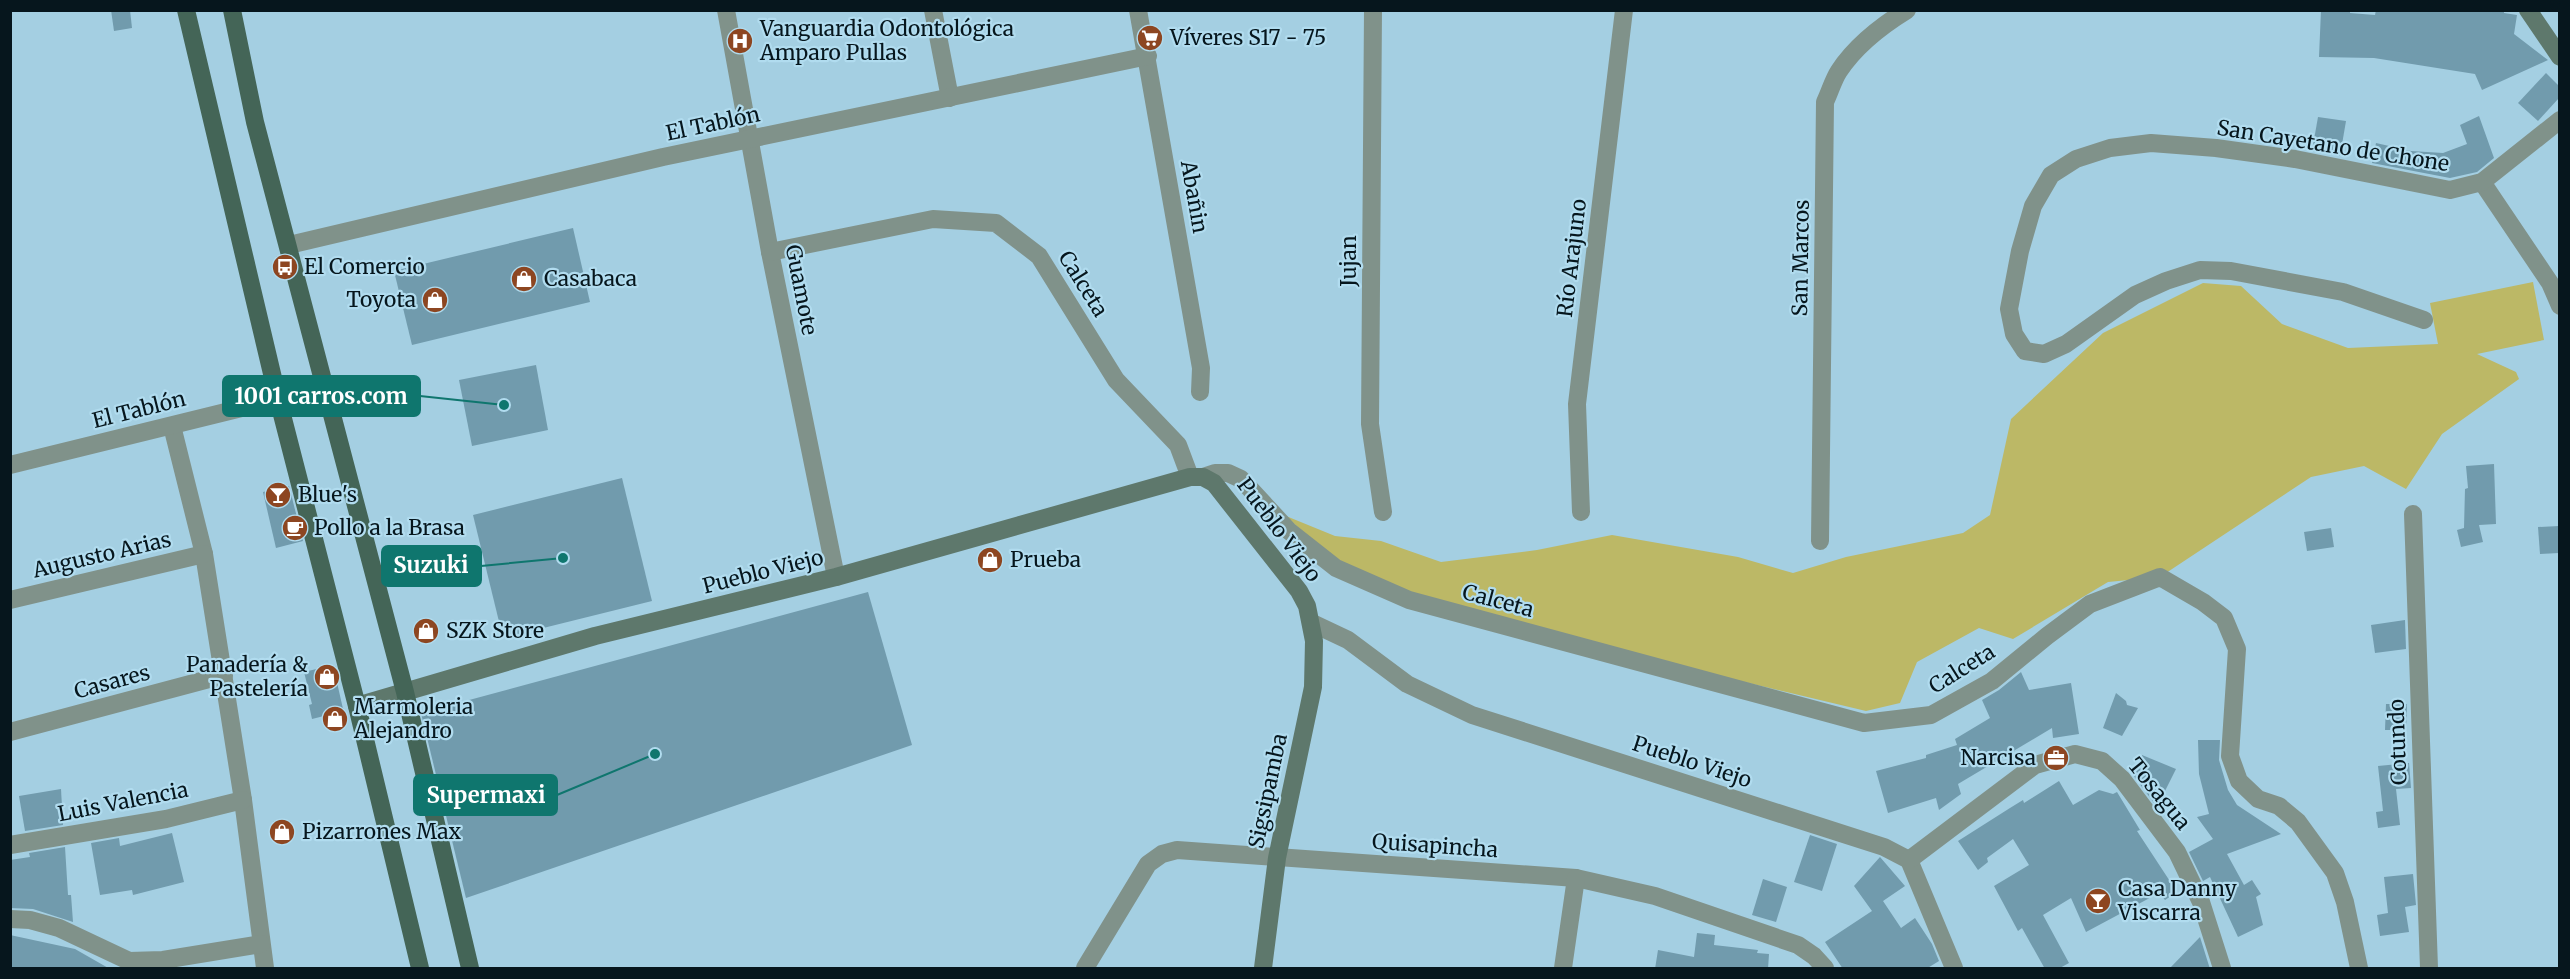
<svg xmlns="http://www.w3.org/2000/svg" width="2570" height="979" font-family="Merriweather,serif">
	<style>
		.green { fill: #bcb866 }
		.building { fill: #719bad }
		.lines { fill: none; stroke-linecap: round; stroke-linejoin: round }
		.street { stroke: #80928a; stroke-width: 18 }
		.secondary { stroke: #5e786c; stroke-width: 18 }
		.primary { stroke: #446557; stroke-width: 18 }
		.labels { text-anchor: middle; stroke-width: 4.5; stroke-linejoin: round; paint-order: stroke }
		.poi-label { font-size: 21px; fill: #06161d; stroke: #b1dcef; text-anchor: start }
		.street-label { font-size: 21px; fill: #06161d; stroke: #b1dcef }
		.leader { fill: none; stroke: #0f766e; stroke-width: 2 }
		.callout-dot { fill: #0f766e; stroke: #b1dcef; stroke-width: 2 }
		.callout { fill: #0f766e; stroke: #0f766e; stroke-width: 2 }
		.callout-label { font-size: 22px; text-anchor: middle; font-weight: bold; fill: #fff }
	</style>
	<rect width="100%" height="100%" fill="#a4cfe2"/>
	<polygon class="green" points="2533,282 2544,340 2477,354 2516,372 2519,379 2442,434 2406,489 2364,466 2311,477 2160,577 2108,582 2013,639 1979,628 1917,662 1900,703 1866,711 1448,611 1341,568 1286,516 1335,536 1381,541 1441,562 1537,550 1612,535 1738,557 1793,573 1846,557 1963,533 1990,515 2011,419 2103,333 2203,283 2241,286 2282,324 2348,348 2438,344 2430,303"/>
	<g class="building">
		<polygon points="111,10 130,10 132,28 114,31"/>
		<polygon points="2321,10 2350,10 2350,13 2375,15 2376,10 2504,10 2504,13 2517,15 2514,34 2548,60 2482,90 2475,74 2374,58 2319,57"/>
		<polygon points="2546,73 2559,86 2559,98 2538,121 2518,103"/>
		<polygon points="2479,116 2494,158 2477,172 2450,178 2372,163 2376,143 2411,151 2443,153 2467,144 2460,125"/>
		<polygon points="2318,117 2346,121 2340,156 2312,151"/>
		<polygon points="573,228 590,302 412,345 394,271"/>
		<polygon points="536,365 548,430 472,446 459,380"/>
		<polygon points="2494,464 2496,524 2479,525 2483,542 2461,547 2457,530 2464,528 2465,489 2468,488 2466,466"/>
		<polygon points="622,478 652,601 503,638 473,515"/>
		<polygon points="289,486 303,541 276,548 263,492"/>
		<polygon points="2559,526 2559,553 2540,554 2538,527"/>
		<polygon points="2331,528 2334,547 2307,551 2304,532"/>
		<polygon points="868,592 912,745 466,898 421,713"/>
		<polygon points="2405,620 2406,649 2375,653 2371,625"/>
		<polygon points="333,665 346,722 326,726 324,716 312,719 309,705 312,704 304,672"/>
		<polygon points="2021,672 2029,690 2071,683 2079,734 2053,738 2052,728 1958,784 1961,794 1939,810 1936,798 1888,813 1876,771 1926,758 1926,755 1957,745 1955,739 1990,718 1982,700 1999,690"/>
		<polygon points="2116,693 2126,701 2127,705 2138,708 2122,736 2103,728"/>
		<polygon points="2386,704 2407,704 2406,730 2385,730"/>
		<polygon points="2198,740 2220,740 2219,760 2228,790 2237,805 2281,834 2227,854 2244,885 2252,880 2261,894 2256,897 2263,925 2238,937 2210,877 2203,881 2189,852 2213,839 2197,817 2209,814 2199,774"/>
		<polygon points="2142,755 2176,769 2157,807 2133,775"/>
		<polygon points="2409,763 2411,788 2396,789 2400,825 2378,828 2376,812 2383,811 2378,766"/>
		<polygon points="2059,781 2073,805 2099,790 2113,794 2117,792 2140,830 2137,831 2177,892 2165,900 2159,893 2086,932 2071,898 2043,915 2069,963 2058,969 2045,969 2022,928 2018,931 1994,886 2029,865 2013,839 1987,858 1988,862 1978,870 1958,841 2010,808 2023,800 2024,803"/>
		<polygon points="61,789 63,825 25,831 19,796"/>
		<polygon points="172,833 184,882 133,895 132,890 100,895 91,843 119,838 120,846"/>
		<polygon points="1810,835 1837,844 1822,891 1794,882"/>
		<polygon points="65,847 68,895 71,895 73,922 33,909 10,908 10,860 30,857 29,853"/>
		<polygon points="1880,857 1905,886 1883,901 1901,928 1915,918 1932,944 1939,961 1926,969 1843,969 1825,942 1872,911 1854,886"/>
		<polygon points="2413,874 2416,905 2405,907 2409,932 2380,936 2377,915 2388,913 2384,877"/>
		<polygon points="1763,879 1787,887 1776,922 1752,915"/>
		<polygon points="1697,933 1715,935 1714,945 1758,950 1757,953 1769,954 1768,969 1655,969 1658,950 1694,957"/>
		<polygon points="10,935 75,949 110,969 10,969"/>
		<polygon points="2200,937 2210,969 2169,969"/>
	</g>
	<g class="lines">
		<g class="street">
			<polyline points="726,10 770,252 836,577"/>
			<polyline points="933,10 950,98"/>
			<polyline points="1138,10 1201,368 1200,392"/>
			<polyline points="1373,10 1370,424 1383,512"/>
			<polyline points="2482,182 2550,283 2560,306"/>
			<polyline points="289,245 663,157 1148,56"/>
			<polyline points="770,252 933,219 996,223 1039,256 1116,380 1178,445 1190,477"/>
			<polyline points="2424,320 2343,292 2231,271 2200,270 2166,281 2135,295 2066,344 2044,354 2025,351 2014,334 2009,309 2020,251 2033,206 2051,175 2076,159 2110,148 2151,143 2216,148 2295,159 2450,190 2482,182 2560,120"/>
			<polyline points="172,426 204,554 243,800 265,968"/>
			<polyline points="10,465 278,399"/>
			<polyline points="1203,477 1215,473 1228,473 1241,479 1289,531 1336,568 1409,600 1864,723 1931,715 1992,681 2047,636 2090,604 2160,577 2203,602 2224,618 2237,649 2230,756 2239,781 2258,799 2279,806 2298,822 2335,873 2345,902 2359,968"/>
			<polyline points="1581,512 1577,404 1624,10"/>
			<polyline points="2413,514 2429,968"/>
			<path d="M1820,541L1825,102C1830,92 1833,80 1839,71C1856,45 1881,26 1907,10"/>
			<polyline points="10,600 204,554"/>
			<polyline points="1312,623 1348,640 1407,684 1472,715 1884,847 1909,860 1954,968"/>
			<polyline points="10,732 224,675"/>
			<polyline points="10,845 166,819 243,800"/>
			<polyline points="1909,860 2035,765 2075,754 2102,761 2122,779 2177,852 2201,902 2222,968"/>
			<polyline points="10,919 30,920 59,928 129,961 163,960 261,944"/>
			<polyline points="1085,968 1148,864 1162,854 1177,850 1576,878 1655,896 1798,945 1814,956 1825,968"/>
			<polyline points="1563,968 1576,878"/>
		</g>
		<g class="secondary">
			<polyline points="2528,10 2560,57"/>
			<polyline points="357,706 595,636 836,577 1190,477 1203,477 1214,483 1299,591 1307,606 1314,641 1313,687 1277,858 1263,968"/>
		</g>
		<g class="primary">
			<polyline points="186,10 278,399 357,706 420,968"/>
			<polyline points="232,10 255,122 405,692 470,968"/>
		</g>
	</g>
	<defs>
		<g id="supermarket-disc" transform="scale(1.35)"><circle r="9.5" fill="#8d4621" stroke="#b1dcef"/><path d="M-6-5.5h2.5l.6 2H6L4.5 2H-2.5L-4.4-4H-6ZM-1.5 3.2a1.3 1.3 0 1 0 .1 0ZM3 3.2a1.3 1.3 0 1 0 .1 0Z" fill="#fff"/></g>
		<g id="hospital-disc" transform="scale(1.35)"><circle r="9.5" fill="#8d4621" stroke="#b1dcef"/><path d="M-5-5h3v3.5h4V-5h3V5h-3V1.5h-4V5h-3Z" fill="#fff"/></g>
		<g id="bus-disc" transform="scale(1.35)"><circle r="9.5" fill="#8d4621" stroke="#b1dcef"/><path d="M-5-6H5V4H4V6H2V4H-2V6H-4V4H-5ZM-3.5-4V0h7V-4ZM-3.5 1.2v1.5H-2V1.2ZM2 1.2v1.5H3.5V1.2Z" fill="#fff"/></g>
		<g id="shop-disc" transform="scale(1.35)"><circle r="9.5" fill="#8d4621" stroke="#b1dcef"/><path d="M-5-2.5h2.3a2.7 3.5 0 0 1 5.4 0H5L5.5 6h-11ZM-1.5-2.5h3a1.5 2.3 0 0 0-3 0Z" fill="#fff"/></g>
		<g id="bar-disc" transform="scale(1.35)"><circle r="9.5" fill="#8d4621" stroke="#b1dcef"/><path d="M-6-5H6L.8 .8V4.5H3.5V6h-7V4.5H-.8V.8Z" fill="#fff"/></g>
		<g id="cafe-disc" transform="scale(1.35)"><circle r="9.5" fill="#8d4621" stroke="#b1dcef"/><path d="M-5.5-4.5H6V0H3Q3 3.5 0 3.5H-2.5Q-5.5 3.5-5.5 0ZM3-3.2v2h1.7v-2ZM-6 4.5H4V6H-6Z" fill="#fff"/></g>
		<g id="office-disc" transform="scale(1.35)"><circle r="9.5" fill="#8d4621" stroke="#b1dcef"/><path d="M-6-3h4V-5.5h4V-3h4V5H-6ZM-1-4.5V-3h2v-1.5ZM-6 0V1H6V0Z" fill="#fff"/></g>
	</defs>
	<g fill-rule="evenodd">
		<use href="#supermarket-disc" x="1150" y="38"/>
		<use href="#hospital-disc" x="740" y="41"/>
		<use href="#bus-disc" x="285" y="267"/>
		<use href="#shop-disc" x="524" y="279"/>
		<use href="#shop-disc" x="435" y="300"/>
		<use href="#bar-disc" x="278" y="495"/>
		<use href="#cafe-disc" x="295" y="528"/>
		<use href="#shop-disc" x="990" y="560"/>
		<use href="#shop-disc" x="426" y="631"/>
		<use href="#shop-disc" x="327" y="677"/>
		<use href="#shop-disc" x="335" y="719"/>
		<use href="#office-disc" x="2056" y="758"/>
		<use href="#shop-disc" x="282" y="832"/>
		<use href="#bar-disc" x="2098" y="901"/>
	</g>
	<g class="labels">
		<g class="poi-label">
			<text x="760" y="36">Vanguardia Odontológica<tspan x="760" dy="24">Amparo Pullas</tspan></text>
			<text x="1170" y="45">Víveres S17 - 75</text>
			<text x="304" y="274">El Comercio</text>
			<text x="544" y="286">Casabaca</text>
			<text x="416" y="307" text-anchor="end">Toyota</text>
			<text x="298" y="502">Blue's</text>
			<text x="314" y="535">Pollo a la Brasa</text>
			<text x="1010" y="567">Prueba</text>
			<text x="446" y="638">SZK Store</text>
			<text x="308" y="672" text-anchor="end">Panadería &amp;<tspan x="308" dy="24">Pastelería</tspan></text>
			<text x="354" y="714">Marmoleria<tspan x="354" dy="24">Alejandro</tspan></text>
			<text x="2036" y="765" text-anchor="end">Narcisa</text>
			<text x="302" y="839">Pizarrones Max</text>
			<text x="2118" y="896">Casa Danny<tspan x="2118" dy="24">Viscarra</tspan></text>
		</g>
		<g class="street-label">
			<text transform="translate(713 124) rotate(-12)" y="7">El Tablón</text>
			<text transform="translate(2333 146) rotate(9)" y="7">San Cayetano de Chone</text>
			<text transform="translate(1194 197) rotate(80)" y="7">Abañin</text>
			<text transform="translate(1572 258) rotate(-83)" y="7">Río Arajuno</text>
			<text transform="translate(1801 258) rotate(-89)" y="7">San Marcos</text>
			<text transform="translate(1349 261) rotate(-90)" y="7">Jujan</text>
			<text transform="translate(1083 284) rotate(58)" y="7">Calceta</text>
			<text transform="translate(801 290) rotate(79)" y="7">Guamote</text>
			<text transform="translate(139 410) rotate(-14)" y="7">El Tablón</text>
			<text transform="translate(1279 530) rotate(53)" y="7">Pueblo Viejo</text>
			<text transform="translate(102 555) rotate(-13)" y="7">Augusto Arias</text>
			<text transform="translate(763 572) rotate(-14)" y="7">Pueblo Viejo</text>
			<text transform="translate(1498 601) rotate(15)" y="7">Calceta</text>
			<text transform="translate(1962 669) rotate(-32)" y="7">Calceta</text>
			<text transform="translate(112 682) rotate(-15)" y="7">Casares</text>
			<text transform="translate(2398 742) rotate(-92)" y="7">Cotundo</text>
			<text transform="translate(1692 762) rotate(18)" y="7">Pueblo Viejo</text>
			<text transform="translate(1268 791) rotate(-78)" y="7">Sigsipamba</text>
			<text transform="translate(2159 794) rotate(51)" y="7">Tosagua</text>
			<text transform="translate(123 802) rotate(-11)" y="7">Luis Valencia</text>
			<text transform="translate(1435 846) rotate(4)" y="7">Quisapincha</text>
		</g>
	</g>
	<path class="leader" d="M504 405L420 396M563 558L481 566M655 754L557 795"/>
	<g class="callout-dot">
		<circle cx="504" cy="405" r="6"/>
		<circle cx="563" cy="558" r="6"/>
		<circle cx="655" cy="754" r="6"/>
	</g>
	<g class="callout">
		<rect x="223" y="376" width="197" height="40" rx="6"/>
		<rect x="382" y="546" width="99" height="40" rx="6"/>
		<rect x="414" y="775" width="143" height="40" rx="6"/>
	</g>
	<g class="callout-label">
		<text x="321" y="404">1001 carros.com</text>
		<text x="431" y="573">Suzuki</text>
		<text x="486" y="803">Supermaxi</text>
	</g>
	<rect width="2570" height="979" fill="none" stroke="#06161d" stroke-width="24"/>
</svg>
